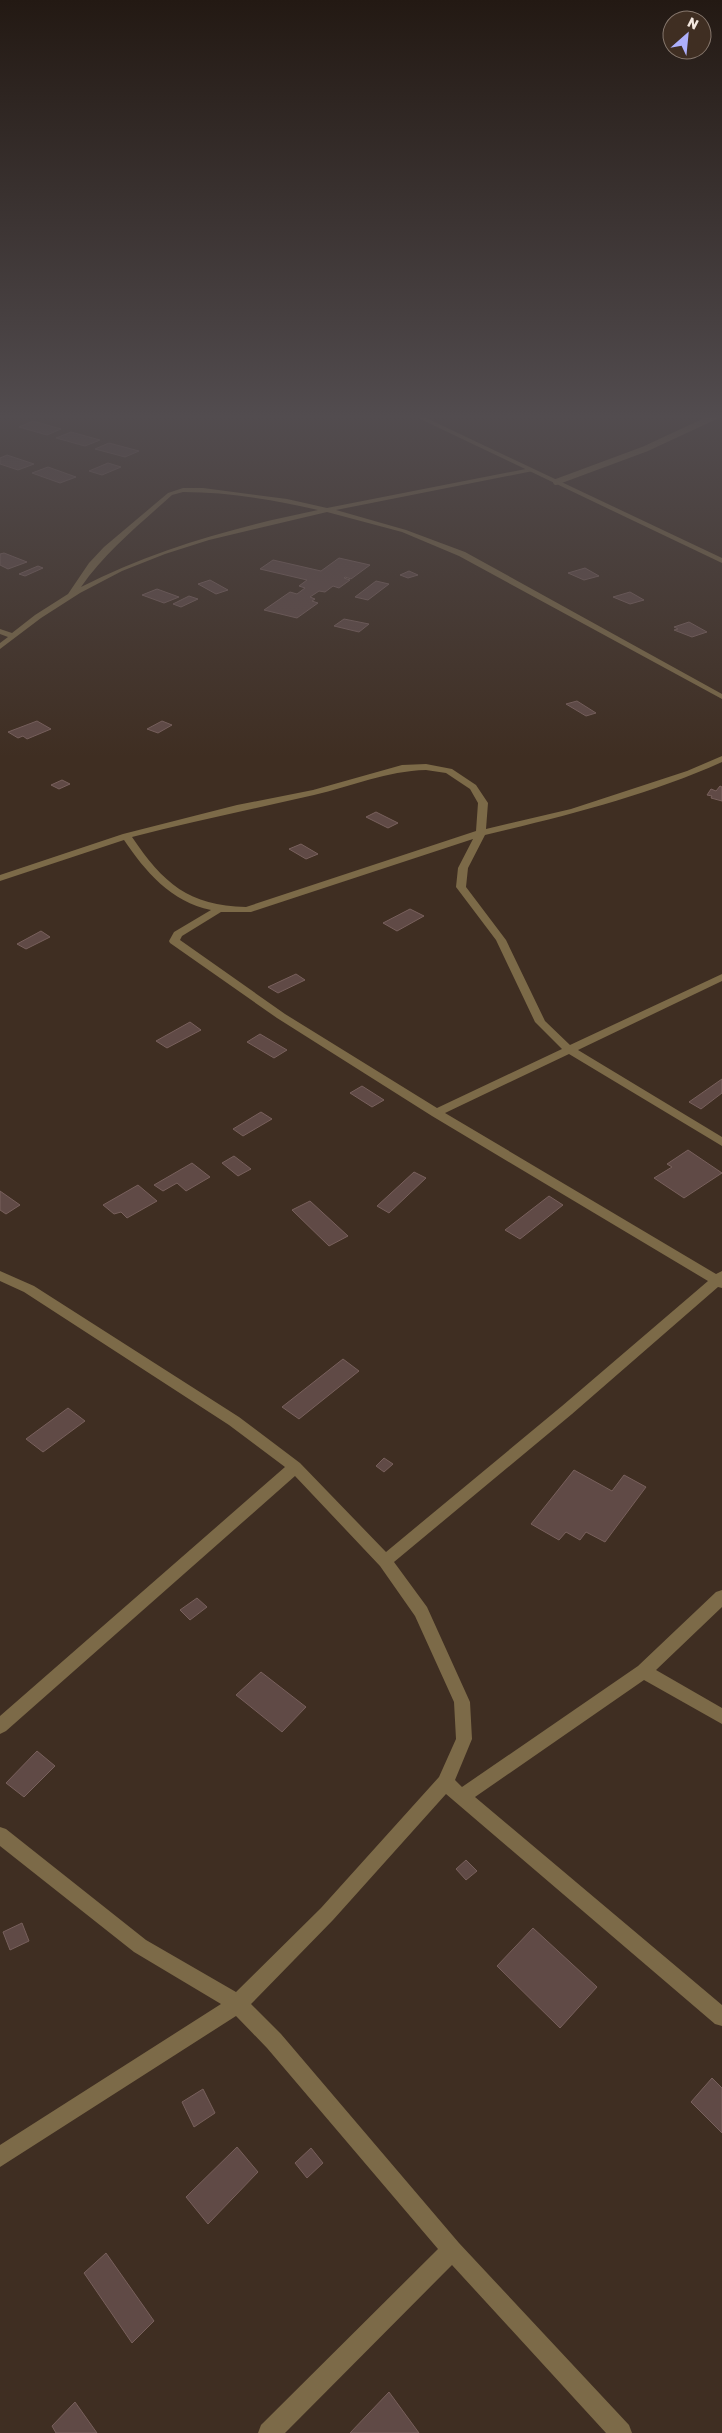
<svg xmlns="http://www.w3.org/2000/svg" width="722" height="2433" font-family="Rubik,sans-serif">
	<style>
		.building { fill: #604a46; stroke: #78605c }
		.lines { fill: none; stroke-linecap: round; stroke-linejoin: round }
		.service { stroke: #7c6a48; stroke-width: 6 }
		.minor { fill: #7c6a48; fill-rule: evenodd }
		.tertiary { fill: #7c6a48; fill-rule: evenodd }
	</style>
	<rect width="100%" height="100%" fill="#3f2e22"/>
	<g class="building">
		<polygon points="33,421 61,429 47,435 19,427"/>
		<polygon points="71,432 100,440 85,446 56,438"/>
		<polygon points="109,443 139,451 125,457 95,449"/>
		<polygon points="7,455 34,464 18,470 0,464 0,458"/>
		<polygon points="108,463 121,467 102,475 89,471"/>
		<polygon points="48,467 76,477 60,483 32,473"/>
		<polygon points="4,553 27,562 8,569 0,565 0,554"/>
		<polygon points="339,558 370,565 351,579 345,577 344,578 350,580 339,588 333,586 325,592 319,591 310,597 315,599 312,601 318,603 297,618 264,610 290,592 297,594 305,588 299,586 307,580 260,569 273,560 321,571"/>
		<polygon points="38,566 43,568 25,576 19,574"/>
		<polygon points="585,568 599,576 584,580 568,573"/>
		<polygon points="409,571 418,575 408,578 400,575"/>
		<polygon points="210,580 228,590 216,594 198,584"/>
		<polygon points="376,581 389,584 368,600 355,597"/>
		<polygon points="157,589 179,597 164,603 142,595"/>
		<polygon points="630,592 644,600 630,604 613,597"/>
		<polygon points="189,596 198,599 181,607 173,604"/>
		<polygon points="344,619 369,624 359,632 334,626"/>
		<polygon points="689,622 707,632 692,637 674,630 678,629 674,627"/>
		<polygon points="577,701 596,713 586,716 566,704"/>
		<polygon points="37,721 51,729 27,739 23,736 18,738 8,732"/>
		<polygon points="162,721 172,725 158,733 147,729"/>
		<polygon points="62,780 70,784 59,789 51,785"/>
		<polygon points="720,786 722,787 722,801 711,798 712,796 707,795 711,789 716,791"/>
		<polygon points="376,812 398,823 388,828 366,817"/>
		<polygon points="301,844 318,854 306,859 289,849"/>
		<polygon points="410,909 424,916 397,931 383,923"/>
		<polygon points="41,931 50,937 26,949 17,944"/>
		<polygon points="296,974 305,980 278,993 268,987"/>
		<polygon points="190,1022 201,1030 167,1048 156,1041"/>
		<polygon points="260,1034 287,1050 274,1058 247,1042"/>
		<polygon points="722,1079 722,1093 701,1109 689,1102"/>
		<polygon points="362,1086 384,1100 372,1107 350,1093"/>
		<polygon points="261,1112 272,1119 243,1136 233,1129"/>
		<polygon points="688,1150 722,1173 684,1198 654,1178 672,1167 667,1164"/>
		<polygon points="234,1156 251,1169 238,1176 222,1163"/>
		<polygon points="192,1163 210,1177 186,1191 177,1183 163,1191 154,1185"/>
		<polygon points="414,1172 426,1178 389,1213 377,1206"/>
		<polygon points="138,1185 157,1201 127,1218 121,1212 114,1214 103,1205"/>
		<polygon points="0,1191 20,1205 6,1214 0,1210"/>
		<polygon points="549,1196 563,1205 520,1239 505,1230"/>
		<polygon points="310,1201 348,1236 329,1246 292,1210"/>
		<polygon points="343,1359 359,1371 299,1419 282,1407"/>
		<polygon points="68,1408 85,1421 43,1452 26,1439"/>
		<polygon points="384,1458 393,1464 384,1472 376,1466"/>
		<polygon points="574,1470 612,1491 624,1475 646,1487 605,1542 586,1532 580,1540 566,1532 559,1540 531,1524"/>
		<polygon points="197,1598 207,1607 190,1620 180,1610"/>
		<polygon points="261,1672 306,1707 282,1732 236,1695"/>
		<polygon points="37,1751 55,1766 24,1797 6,1783"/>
		<polygon points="466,1860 477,1871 466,1880 456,1869"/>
		<polygon points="22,1923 29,1941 10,1950 3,1932"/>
		<polygon points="533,1928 597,1987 560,2028 497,1966"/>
		<polygon points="712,2078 722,2088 722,2133 691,2102"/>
		<polygon points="203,2089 215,2113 194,2127 182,2102"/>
		<polygon points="237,2147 258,2172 208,2224 186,2197"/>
		<polygon points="311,2148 323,2163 307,2178 295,2163"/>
		<polygon points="106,2253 154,2321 132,2343 84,2273"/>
		<polygon points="389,2392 419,2433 350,2433"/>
		<polygon points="75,2402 97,2433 56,2433 52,2426"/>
	</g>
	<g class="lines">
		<polyline class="service" points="556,482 645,449 716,416"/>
		<g class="minor">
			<path d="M531,468L533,471L336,510L406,530L465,552L722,694V699L459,556L402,532L327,512L209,540L165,554L122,571L80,593L41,618L0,649V643L8,637L0,634V629L12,633L35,615L68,594L89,563L104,547L168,493L183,488H203L287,499L327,508ZM183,492C228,492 274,500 318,510C235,527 156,549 81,587C106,551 140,524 172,495Z"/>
			<path d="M722,756V762C646,796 565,816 485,835L468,868L466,887L506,940L545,1021L570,1045L722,974V981L578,1050L722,1137V1146L569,1054L445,1113L716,1274L722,1271V1288L718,1287L572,1414L394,1562L427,1607L470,1702L472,1739L455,1780L462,1787L638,1666L716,1592L722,1590V1607L656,1670L722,1708V1724L644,1680L475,1797L722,2005V2026L715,2024L446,1794L333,1920L251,2004L281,2034L459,2243L629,2425L632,2433H606L452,2265L285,2433H258L261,2425L438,2249L267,2048L236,2016L0,2167V2145L221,2004L134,1952L0,1846V1827L6,1829L146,1940L236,1992L321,1908L439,1777L456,1739L454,1702L415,1616L380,1566L295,1476L6,1731L0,1734V1716L285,1467L229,1425L24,1292L0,1281V1271L34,1286L239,1417L300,1463L386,1552L562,1406L708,1281L432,1116L277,1018L170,943L169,941L174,932L211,910C171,902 145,871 124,840L0,881V875L123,834L237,805L313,790L402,765L426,764L452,769L476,785L488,803L486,829L571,809L687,771ZM426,770L446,773L470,789L478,803L476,831L246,907C189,906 163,883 132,837C192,822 253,809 314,795C352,786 387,771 426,770ZM473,839L458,868L456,887L496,940L535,1022L562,1049L437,1108L285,1014L180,940L182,936L221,912H251Z"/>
		</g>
		<polygon class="tertiary" points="414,416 422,416 722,558 722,563"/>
	</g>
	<linearGradient id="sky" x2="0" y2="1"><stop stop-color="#231913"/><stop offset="0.55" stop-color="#524c4f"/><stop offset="1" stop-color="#524c4f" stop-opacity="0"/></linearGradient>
	<rect width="722" height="757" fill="url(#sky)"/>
	<g transform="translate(687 35) rotate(27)"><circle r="24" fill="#3f2e22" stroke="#87786e"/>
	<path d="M0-4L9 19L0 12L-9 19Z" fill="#adaffb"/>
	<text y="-8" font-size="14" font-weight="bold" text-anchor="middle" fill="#f3e8e0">N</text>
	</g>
</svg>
